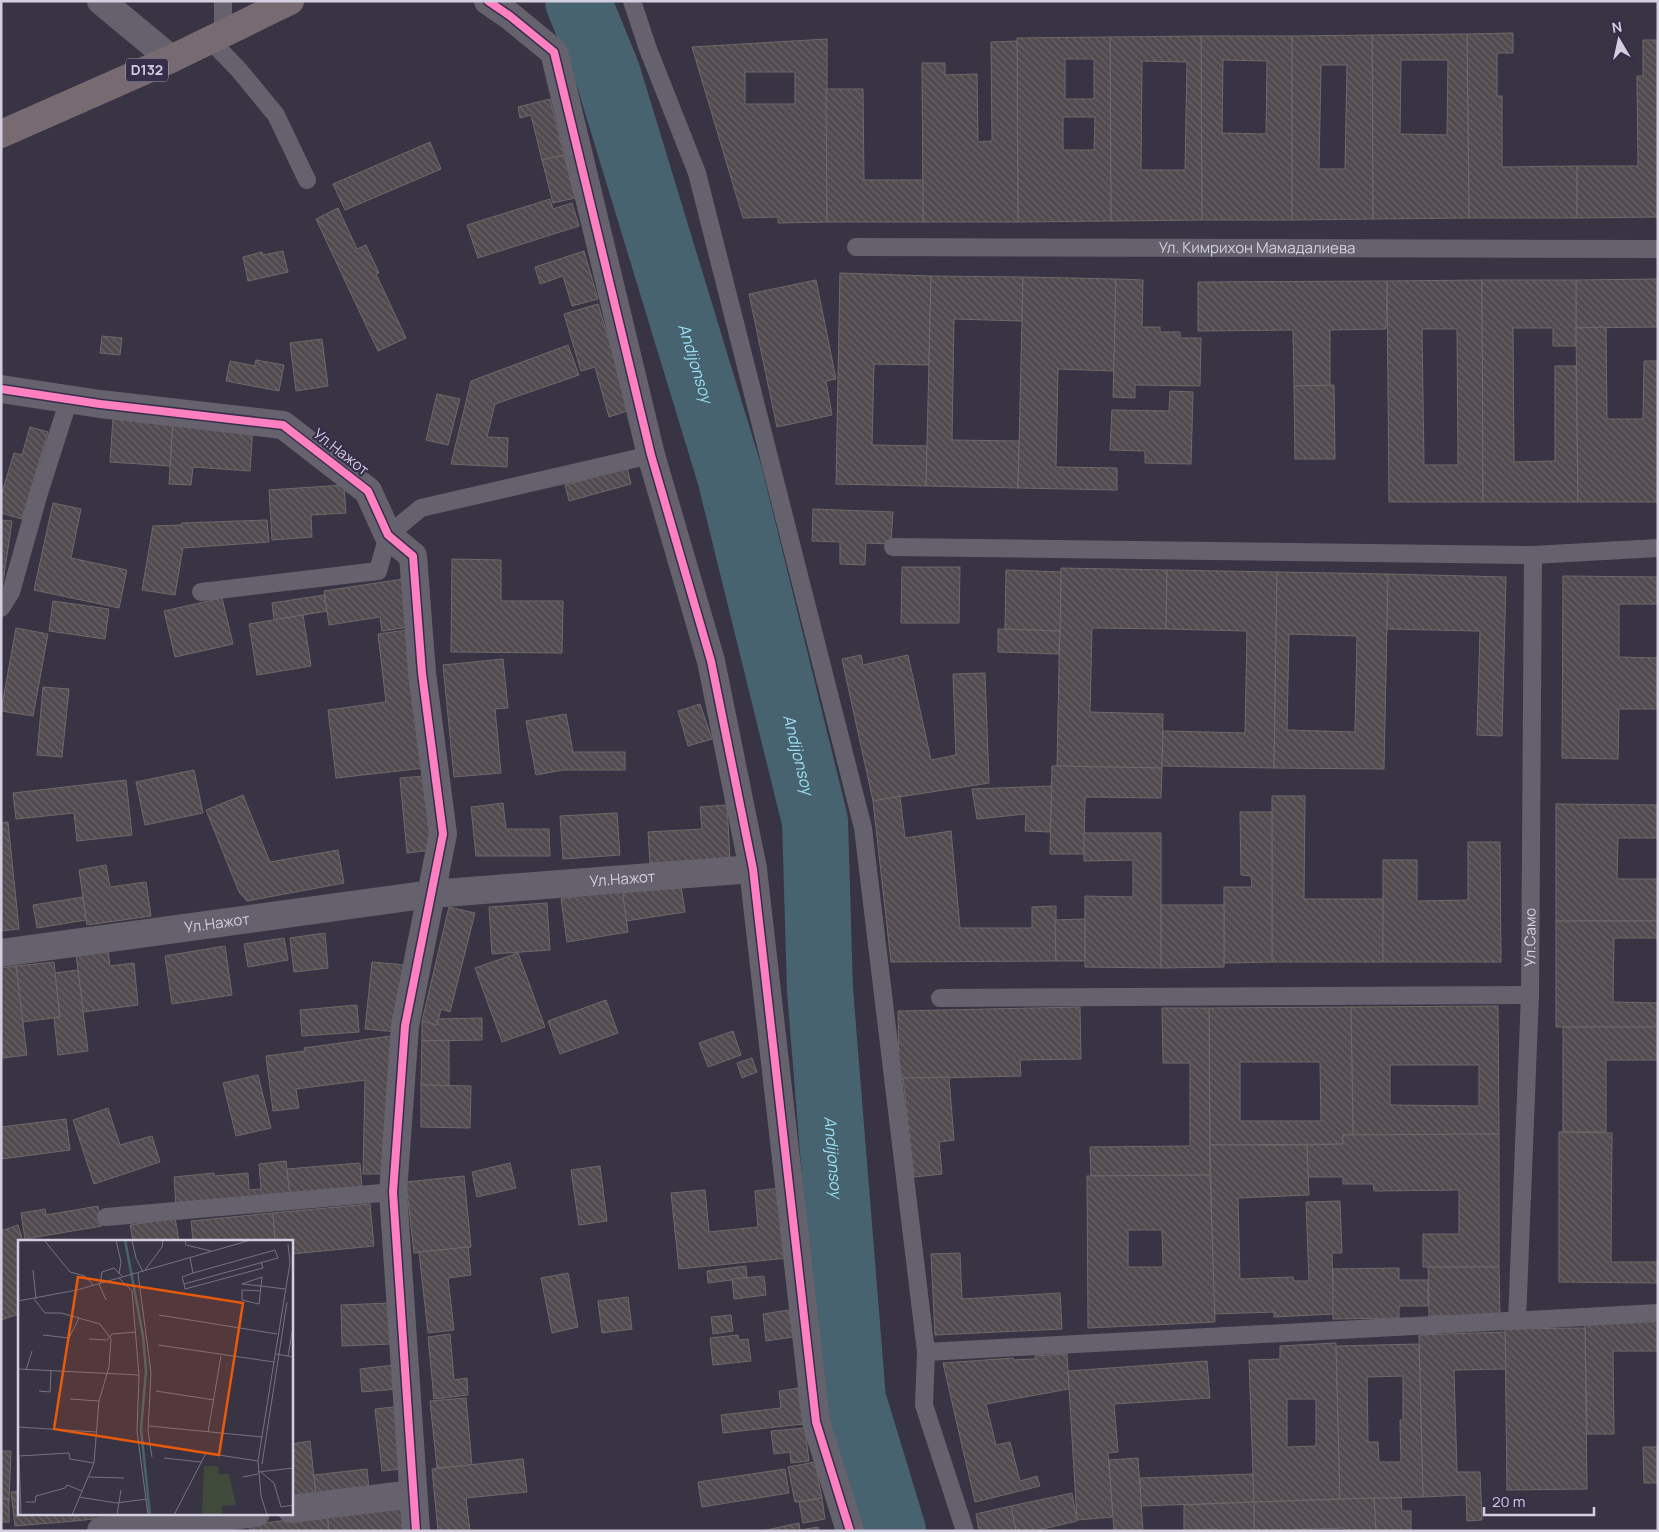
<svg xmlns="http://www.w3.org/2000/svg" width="1659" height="1532" font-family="Manrope,sans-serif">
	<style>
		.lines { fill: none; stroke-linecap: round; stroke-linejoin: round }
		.river { stroke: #46636f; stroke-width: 66 }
		.building { fill: url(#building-back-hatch); stroke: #6f696a; fill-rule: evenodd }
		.lane { stroke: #65626e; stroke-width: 18 }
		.street { stroke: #65626e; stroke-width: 28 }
		.highway { stroke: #786a71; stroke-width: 28 }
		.cycleway-casing { stroke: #362e4a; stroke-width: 11 }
		.cycleway { stroke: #ff80c0; stroke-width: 8 }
		.labels { text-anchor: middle; stroke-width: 4.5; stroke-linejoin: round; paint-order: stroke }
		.shield { fill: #362e4a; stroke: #a49fb3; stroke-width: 1 }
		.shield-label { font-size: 14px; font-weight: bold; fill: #d3cfe0 }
		.street-label { font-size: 15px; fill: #d3cfe0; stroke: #362e4a }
		.water-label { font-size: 16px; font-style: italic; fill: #9ddff4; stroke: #362e4a }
		.inset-river { fill: none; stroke: #46636f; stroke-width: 2.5 }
		.inset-road { fill: none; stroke: #777282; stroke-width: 1 }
		.view { fill: #e8590c; fill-opacity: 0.15; stroke: #e8590c; stroke-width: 2.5 }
		.inset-edge { fill: none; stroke: #d3cfe0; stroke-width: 2.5 }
	</style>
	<defs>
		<pattern id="building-back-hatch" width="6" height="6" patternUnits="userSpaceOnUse" patternTransform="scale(1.25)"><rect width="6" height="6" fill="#514a4e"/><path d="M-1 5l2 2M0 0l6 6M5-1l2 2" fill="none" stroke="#696367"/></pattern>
	</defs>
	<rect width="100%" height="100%" fill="#393444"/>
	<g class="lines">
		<path class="river" id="s1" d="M578,1L608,75L730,476L815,821L820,990L853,1399L893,1531"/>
	</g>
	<g class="building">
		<polygon points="1513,33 1513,53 1497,53 1497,96 1502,96 1502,167 1577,166 1577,218 1469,218 1467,34"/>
		<path d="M1467,34L1469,218L1373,219L1372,35ZM1401,60H1448L1447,135L1400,134Z"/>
		<path d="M1372,35L1373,219L1292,220V36ZM1321,65H1347L1345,169H1319Z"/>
		<path d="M1201,36H1292V220H1202ZM1223,60L1267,61L1266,134L1222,133Z"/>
		<path d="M1201,36L1202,220L1111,221L1110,37ZM1142,61L1187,62L1185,170H1141Z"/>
		<path d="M1110,37L1111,221L1018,222L1017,38ZM1065,59H1094V99H1065ZM1063,117H1095L1094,150H1063Z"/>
		<path d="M827,39V222L778,223V217L743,218L692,47ZM745,72H795V104H745Z"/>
		<polygon points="1643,40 1658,40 1658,217 1577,218 1577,166 1638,166 1637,76 1643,76"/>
		<polygon points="1017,41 1018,222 923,222 922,63 945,63 945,75 977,74 978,142 992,141 991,42"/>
		<polygon points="826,89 863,89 864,180 923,180 923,222 827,222"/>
		<polygon points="550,99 564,155 542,160 531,115 520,118 518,107"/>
		<polygon points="430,142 441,169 345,210 333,184"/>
		<polygon points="564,155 575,198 553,203 542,160"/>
		<polygon points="550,199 553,209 572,203 579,226 478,258 467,225"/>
		<polygon points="338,208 357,249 366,245 379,273 376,274 406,338 378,351 316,219"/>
		<polygon points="283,251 288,272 248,281 243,257 262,252 263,255"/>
		<polygon points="584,251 598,299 572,306 563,276 540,284 535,267"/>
		<polygon points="840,273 931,276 929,365 874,364 872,445 927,446 926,486 836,484"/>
		<polygon points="931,276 1023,277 1022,321 954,319 952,440 1019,441 1018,488 926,486"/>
		<polygon points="1023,277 1116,279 1114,371 1058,369 1056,467 1117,468 1117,490 1018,488"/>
		<polygon points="1116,279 1143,280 1142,327 1160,327 1160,332 1180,332 1180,338 1201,338 1200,386 1135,385 1135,398 1113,397"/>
		<polygon points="1658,279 1658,327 1576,328 1576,280"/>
		<polygon points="816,280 836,379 826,381 832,415 777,427 749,294"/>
		<path d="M1482,280L1483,502H1389L1387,281ZM1422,329H1457L1458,465H1424Z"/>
		<polygon points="1482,280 1576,280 1576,346 1553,346 1553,328 1513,328 1514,462 1555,461 1555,366 1576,366 1578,502 1483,502"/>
		<polygon points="1387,281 1386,329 1330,330 1330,386 1294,386 1293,330 1198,331 1198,282"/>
		<polygon points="598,304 630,410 609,417 595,367 581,371 564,314"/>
		<polygon points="1606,327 1607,419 1643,419 1644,361 1658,361 1658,502 1578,502 1576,328"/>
		<polygon points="102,336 122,338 120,355 100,353"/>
		<polygon points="322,339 328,386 296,391 290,343"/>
		<polygon points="568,345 579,375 495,404 487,437 508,438 507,467 451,464 471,381"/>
		<polygon points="256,360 284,365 279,391 226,381 230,361 255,366"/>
		<polygon points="1334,385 1335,459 1295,459 1294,386"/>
		<polygon points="1170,391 1193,392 1191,464 1145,463 1145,451 1110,450 1112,410 1169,411"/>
		<polygon points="437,394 460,399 448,445 426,440"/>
		<polygon points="113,418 173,422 170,466 110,462"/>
		<polygon points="173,422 253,427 250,471 193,467 191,485 169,484"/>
		<polygon points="30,427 48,432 22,519 1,513 1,496 14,453 22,455"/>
		<polygon points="627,468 631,484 569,501 565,485"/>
		<polygon points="344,485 346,513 311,515 312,537 272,540 269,490"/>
		<polygon points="53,503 81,509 71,558 127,570 119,608 34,590"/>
		<polygon points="813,509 893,512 891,544 866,543 865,565 840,564 840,542 812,541"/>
		<polygon points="1,520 12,521 1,595"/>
		<polygon points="267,520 269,542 183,548 175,595 142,590 153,526 182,525 182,523"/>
		<polygon points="452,559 501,560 501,601 563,601 562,653 451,652"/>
		<polygon points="902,567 960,567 959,623 901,623"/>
		<polygon points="1061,568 1167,570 1166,629 1092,628 1090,712 1163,714 1162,768 1057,766"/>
		<polygon points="1006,570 1061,572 1060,631 1005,629"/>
		<polygon points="1167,570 1277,572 1274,768 1162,766 1163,731 1245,733 1247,631 1166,629"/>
		<path d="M1277,572L1388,574L1384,769L1274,768ZM1289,634L1357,636L1355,732L1287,730Z"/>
		<polygon points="1388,574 1506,577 1502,736 1477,735 1480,631 1387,629"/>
		<polygon points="1563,576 1658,577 1658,604 1619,604 1619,657 1658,658 1658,709 1619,709 1618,759 1562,758"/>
		<polygon points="403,579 410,627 382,631 380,617 329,625 324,591"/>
		<polygon points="324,595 327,611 274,620 272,603"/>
		<polygon points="222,598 233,644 175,657 164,611"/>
		<polygon points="53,601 109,609 105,639 49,631"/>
		<polygon points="303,615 311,666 257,675 249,624"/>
		<polygon points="16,628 48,634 33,716 1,711"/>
		<polygon points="998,629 1060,631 1059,654 998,652"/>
		<polygon points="407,630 425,768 336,778 328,710 386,702 378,634"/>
		<polygon points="861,655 863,665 908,655 931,760 956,755 953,674 985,673 989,783 873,801 842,659"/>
		<polygon points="503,659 508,708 495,709 501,773 454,777 443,665"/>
		<polygon points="43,687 69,689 62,757 37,755"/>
		<polygon points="700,704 712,739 688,746 678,711"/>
		<polygon points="566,714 573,752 625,752 625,770 563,770 536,775 526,721"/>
		<polygon points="1052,766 1162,768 1161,798 1085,797 1084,854 1050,854"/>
		<polygon points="194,770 203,813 145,825 136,782"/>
		<polygon points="425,776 432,850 407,853 400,778"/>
		<polygon points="126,780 132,835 77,841 74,813 16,819 13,793"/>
		<polygon points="1052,786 1050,832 1025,831 1026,814 977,819 972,789"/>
		<polygon points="243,795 270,862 338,850 344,883 247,901 239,892 206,810"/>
		<polygon points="900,796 905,838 951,831 960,928 1032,928 1032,907 1056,906 1056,961 891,962 873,801"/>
		<polygon points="1272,796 1305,796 1304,899 1383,899 1383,962 1272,962"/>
		<polygon points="503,803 506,829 549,829 550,856 476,856 471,807"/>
		<polygon points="1556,804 1658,805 1658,838 1618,838 1617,879 1658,879 1658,921 1556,921"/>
		<polygon points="727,805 730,859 650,863 648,832 702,829 700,807"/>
		<polygon points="1240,812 1272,812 1272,962 1224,963 1224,887 1252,887 1251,876 1241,875"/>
		<polygon points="617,813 620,855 563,859 560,816"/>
		<polygon points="8,822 19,929 1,931 1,823"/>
		<polygon points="1084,833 1161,833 1161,968 1085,967 1085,896 1133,897 1133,860 1084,861"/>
		<polygon points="1468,842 1500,842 1501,962 1383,962 1383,860 1417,860 1417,901 1468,900"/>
		<polygon points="106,865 110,887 146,882 151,916 87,925 79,870"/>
		<polygon points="680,880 685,912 626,921 622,889"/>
		<polygon points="622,889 628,932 567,942 561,899"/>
		<polygon points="83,897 86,920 37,928 33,905"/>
		<polygon points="547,903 550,950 492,954 489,907"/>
		<polygon points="1161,905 1224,905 1224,967 1161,968"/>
		<polygon points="449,907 475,913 450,1012 441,1009 437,1025 422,1021"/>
		<polygon points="1085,919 1085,961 1056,961 1055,920"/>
		<polygon points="1556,921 1658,921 1658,938 1614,938 1613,1002 1658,1003 1658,1027 1556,1027"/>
		<polygon points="325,933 328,968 294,972 290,938"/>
		<polygon points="284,938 288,960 248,967 244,944"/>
		<polygon points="225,946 232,995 172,1004 165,956"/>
		<polygon points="108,950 110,966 134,963 138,1005 83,1012 76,954"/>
		<polygon points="518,953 545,1027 502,1042 475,968"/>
		<polygon points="54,962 60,1017 22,1022 16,966"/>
		<polygon points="372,962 405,965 398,1032 365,1029"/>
		<polygon points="16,966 27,1055 3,1058 1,1041 1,968"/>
		<polygon points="78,970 88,1051 58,1055 54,1018 60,1017 55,973"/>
		<polygon points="606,1000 618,1033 560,1054 548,1021"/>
		<polygon points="357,1005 359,1032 302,1036 300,1010"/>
		<path d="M1498,1006L1499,1134L1353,1135L1351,1007ZM1390,1065H1479V1106L1390,1105Z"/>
		<polygon points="1080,1007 1081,1059 1020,1060 1021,1076 899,1079 898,1011"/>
		<path d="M1351,1007L1353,1135H1343V1144L1210,1145L1209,1008ZM1240,1062H1320L1321,1121H1240Z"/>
		<polygon points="1162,1008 1209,1008 1210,1175 1091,1176 1090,1147 1190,1146 1190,1063 1163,1063"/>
		<polygon points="482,1018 482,1040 422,1041 422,1021 437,1025 438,1019"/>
		<polygon points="1563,1027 1658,1027 1658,1060 1606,1060 1606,1132 1563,1132"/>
		<polygon points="733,1031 741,1055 708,1067 699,1043"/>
		<polygon points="391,1036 389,1174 363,1174 365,1080 296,1089 299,1108 273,1111 266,1056 305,1051 304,1048"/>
		<polygon points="449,1040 449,1086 421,1085 422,1041"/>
		<polygon points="752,1058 757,1072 742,1078 737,1063"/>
		<polygon points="258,1075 271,1128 236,1136 223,1083"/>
		<polygon points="949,1077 954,1140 939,1142 942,1174 914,1177 903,1078"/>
		<polygon points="421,1085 471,1086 470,1128 421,1127"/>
		<polygon points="108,1108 120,1145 152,1136 160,1162 94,1184 73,1120"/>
		<polygon points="66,1119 70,1150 1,1159 1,1127"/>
		<polygon points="1559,1132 1612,1133 1611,1262 1658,1262 1658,1283 1559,1282"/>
		<polygon points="1499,1134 1499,1267 1423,1267 1423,1234 1459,1234 1459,1190 1374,1191 1373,1184 1343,1184 1343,1177 1308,1177 1307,1145 1343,1144 1343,1135"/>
		<polygon points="1210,1145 1307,1145 1309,1195 1238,1198 1240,1279 1293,1277 1294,1281 1309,1281 1306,1202 1340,1201 1342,1253 1332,1253 1334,1314 1274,1317 1274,1312 1214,1314"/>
		<polygon points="286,1161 290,1196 176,1206 174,1177 214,1173 214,1176 248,1173 249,1190 261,1189 259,1164"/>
		<polygon points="360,1163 362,1189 290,1196 287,1169"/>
		<polygon points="510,1163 516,1188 477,1197 472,1172"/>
		<polygon points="600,1166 607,1221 579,1225 571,1170"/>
		<path d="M1210,1175L1215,1322L1088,1328L1087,1176ZM1128,1230H1162L1163,1267H1128Z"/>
		<polygon points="464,1176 471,1247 414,1253 406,1182"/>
		<polygon points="781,1188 788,1258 679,1269 671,1193 705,1190 709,1232 758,1227 755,1191"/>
		<polygon points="370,1204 374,1246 291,1254 291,1241 275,1241 273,1213"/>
		<polygon points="98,1206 102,1226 25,1239 21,1213 45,1209 46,1215"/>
		<polygon points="273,1213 275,1241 193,1241 191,1221"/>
		<polygon points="175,1218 179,1241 133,1241 130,1225"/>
		<polygon points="18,1225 23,1241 19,1241 19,1314 1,1320 1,1231"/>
		<polygon points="468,1247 471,1275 448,1278 454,1330 428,1333 419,1252"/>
		<polygon points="960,1253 962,1299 1060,1293 1062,1329 935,1335 931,1254"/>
		<polygon points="746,1266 747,1278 708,1283 707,1271"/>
		<polygon points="1428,1267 1499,1267 1500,1315 1429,1316"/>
		<polygon points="1399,1268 1399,1280 1428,1280 1428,1306 1399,1306 1399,1318 1333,1319 1333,1269"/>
		<polygon points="568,1273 578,1327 552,1333 541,1278"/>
		<polygon points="764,1276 766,1295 734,1299 732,1279"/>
		<polygon points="628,1297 632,1329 602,1333 598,1301"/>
		<polygon points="390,1303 391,1344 342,1346 341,1305"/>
		<polygon points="789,1310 793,1337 766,1341 763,1314"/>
		<polygon points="731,1315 733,1331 713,1334 711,1317"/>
		<polygon points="1658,1321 1658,1351 1613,1351 1614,1434 1587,1434 1585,1322"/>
		<polygon points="1585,1328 1587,1489 1507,1490 1505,1329"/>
		<polygon points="1505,1332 1506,1369 1454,1370 1457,1472 1480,1472 1482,1520 1467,1521 1466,1495 1423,1497 1419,1335"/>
		<polygon points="450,1334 454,1380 467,1378 468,1395 434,1399 428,1337"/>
		<polygon points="738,1335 739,1340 748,1339 751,1361 713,1365 710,1338"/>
		<path d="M1336,1343L1340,1499L1254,1502L1249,1360L1280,1359V1346ZM1287,1399H1316V1446L1287,1447Z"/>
		<path d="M1419,1344L1423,1497L1340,1499L1336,1346ZM1403,1376V1420H1400L1401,1462H1379L1378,1442H1368L1367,1377Z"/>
		<polygon points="1067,1354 1069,1389 986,1404 996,1445 1010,1442 1020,1481 1037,1476 1040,1486 975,1502 943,1363 1013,1358 1013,1360 1035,1359 1035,1356"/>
		<polygon points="1207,1361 1210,1398 1114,1404 1118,1452 1108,1453 1113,1517 1077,1520 1068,1371"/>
		<polygon points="394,1365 397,1389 362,1392 360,1369"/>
		<polygon points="798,1388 803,1424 723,1433 721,1415 781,1408 779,1391"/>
		<polygon points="466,1398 472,1465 437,1468 430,1401"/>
		<polygon points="403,1406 410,1468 382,1471 375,1409"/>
		<polygon points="805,1428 809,1461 791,1463 790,1452 774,1454 771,1431"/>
		<polygon points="310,1441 316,1495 291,1498 291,1444"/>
		<polygon points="1643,1447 1658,1447 1658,1483 1644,1483"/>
		<polygon points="1,1451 11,1451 9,1499 1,1499"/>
		<polygon points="1138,1458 1143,1531 1114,1531 1109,1460"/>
		<polygon points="523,1459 527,1492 466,1498 470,1531 438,1531 432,1469"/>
		<polygon points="815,1462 822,1498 795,1502 788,1467"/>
		<polygon points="367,1469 369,1489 316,1495 314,1475"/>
		<polygon points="785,1469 789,1493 702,1507 698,1482"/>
		<polygon points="1253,1474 1254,1502 1141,1506 1140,1478"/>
		<polygon points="19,1491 19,1513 74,1513 75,1521 15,1526 11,1492"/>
		<polygon points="1072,1493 1077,1521 1034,1531 1016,1531 1011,1506"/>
		<polygon points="822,1498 825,1519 803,1523 799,1502"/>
		<polygon points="1374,1498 1401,1498 1402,1511 1411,1511 1411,1531 1376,1531"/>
		<polygon points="1374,1498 1376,1531 1344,1531 1344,1528 1254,1531 1254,1502"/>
		<rect x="1" y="1499" width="8" height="23"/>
		<polygon points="1254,1502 1254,1531 1217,1531 1217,1529 1184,1530 1184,1505"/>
		<polygon points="406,1505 409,1531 329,1531 327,1515"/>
		<polygon points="1011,1506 1016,1531 979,1531 976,1514"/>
		<polygon points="74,1513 148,1513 75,1521"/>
		<polygon points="327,1515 329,1531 250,1531 249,1525"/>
		<polygon points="799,1523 800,1530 818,1527 819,1531 762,1531"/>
	</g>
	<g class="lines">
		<g class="lane">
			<polyline points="632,1 648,49 697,173 863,828 926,1352 924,1405 965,1531"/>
			<polyline points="223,34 223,1"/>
			<polyline points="210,40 239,70 276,115 307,180"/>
			<path id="s2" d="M856,247L1658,249"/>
			<polyline points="893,547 1533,555 1658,548"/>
			<polyline points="201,592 378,571 388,535 421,508 651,455"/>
			<polyline points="1,608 11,592 39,493 69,399"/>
			<polyline points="940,998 1530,995"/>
			<polyline points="106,1217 393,1192"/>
			<path id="s3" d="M1517,1321L1530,995L1533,555"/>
			<polyline points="926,1352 1658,1313"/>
		</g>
		<g class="street">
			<polyline points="101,1 171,59"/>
			<polyline points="488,1 510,16 554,52 651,455 711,661 753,869 816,1422 850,1531"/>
			<polyline points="1,389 100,404 283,425 368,491 388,535 413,556 422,673 443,834 405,1026 393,1192 416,1531"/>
			<path id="s4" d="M1,953L431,894L753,869"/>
			<polyline points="291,1509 413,1494"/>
			<polyline points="101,1531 133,1529 256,1513"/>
		</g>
		<polyline class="highway" points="1,134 171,59 290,1"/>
		<g class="cycleway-casing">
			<g id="cycleway">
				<polyline points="488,1 510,16 554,52 651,455 711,661 753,869 816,1422 850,1531"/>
				<polyline points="1,389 100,404 283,425 368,491 388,535 413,556 422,673 443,834 405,1026 393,1192 416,1531"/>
			</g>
		</g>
		<use href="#cycleway" class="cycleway"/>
	</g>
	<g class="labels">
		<rect class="shield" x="126" y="58.5" width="42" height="23" rx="4"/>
		<g class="shield-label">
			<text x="147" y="75">D132</text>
		</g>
		<g class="street-label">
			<text dy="5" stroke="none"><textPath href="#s2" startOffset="401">Ул. Кимрихон Мамадалиева</textPath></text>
			<text transform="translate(341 452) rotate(38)" y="5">Ул.Нажот</text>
			<text dy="5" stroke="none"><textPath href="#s4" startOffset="626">Ул.Нажот</textPath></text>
			<text dy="5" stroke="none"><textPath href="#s4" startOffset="218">Ул.Нажот</textPath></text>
			<text dy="5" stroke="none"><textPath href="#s3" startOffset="384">Ул.Само</textPath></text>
		</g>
		<g class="water-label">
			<text dy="6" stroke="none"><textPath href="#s1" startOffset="381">Andijonsoy</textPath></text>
			<text dy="6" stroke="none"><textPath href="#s1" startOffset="786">Andijonsoy</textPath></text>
			<text dy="6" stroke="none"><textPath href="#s1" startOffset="1191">Andijonsoy</textPath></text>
		</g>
	</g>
	<g transform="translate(18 1240)">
		<rect width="275" height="275" fill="#393444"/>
		<path d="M186,226H200L201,234H211L218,265L204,266V275H184Z" fill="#404a3a"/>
		<path class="inset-river" d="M107,0L125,96L128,131L123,189L132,275"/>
		<path class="inset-road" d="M26,0L52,32L67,36L76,46M98,0L103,22L101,34M114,0L118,18L125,32M167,0L168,5L193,11M172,18L175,33L257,10L260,18L166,44L164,37L175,33M15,30L18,59M127,30L144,7L145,0M120,33L133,133L130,191L134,217M101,38L114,51L121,135L119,191L130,275M81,44L88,60M82,44L84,32L96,28L105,37M166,44L167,49L245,28L243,22M243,51L224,50V60L241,64L244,37L224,44L243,46L267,49M16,59L27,73H43L82,84L93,99L91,127L81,161L76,223L54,275M0,61L59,50L233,0M141,75L259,94M25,95L51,98L61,78M71,99L89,100L94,94L118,92M140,105L256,122M258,114L275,117M270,116L275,87M0,129L121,135M8,130L14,111M21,151L32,152L33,131M138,151L196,160M52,159L81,161M131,186L244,197M0,187L78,192M190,192L203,116M146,218L183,222M244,224L269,62M240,232L275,228M243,232L256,243L263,267L275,265M71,237L106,238M225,237L240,234M61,257L98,263L129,259M8,262H17L18,256L47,248L49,245L64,251M0,275L3,274L1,216L51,213L52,219L76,223M99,275L103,250M156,275L188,213L240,221M249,275L243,256L240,221L272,23L270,4"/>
		<path class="view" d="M60,37L225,63L201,215L36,189Z"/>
		<rect width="275" height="275" class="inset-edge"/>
	</g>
	<rect width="1659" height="1532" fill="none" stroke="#d3cfe0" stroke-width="5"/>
	<g transform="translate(1619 40) rotate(351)" stroke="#362e4a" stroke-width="4" paint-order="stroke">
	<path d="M0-4L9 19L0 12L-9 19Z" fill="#d3cfe0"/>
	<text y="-8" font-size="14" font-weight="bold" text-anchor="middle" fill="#d3cfe0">N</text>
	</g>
	<path d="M1484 1507v8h110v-8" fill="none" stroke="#d3cfe0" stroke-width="2.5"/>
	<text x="1492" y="1507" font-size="15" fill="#d3cfe0" stroke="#362e4a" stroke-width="4" paint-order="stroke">20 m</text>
</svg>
